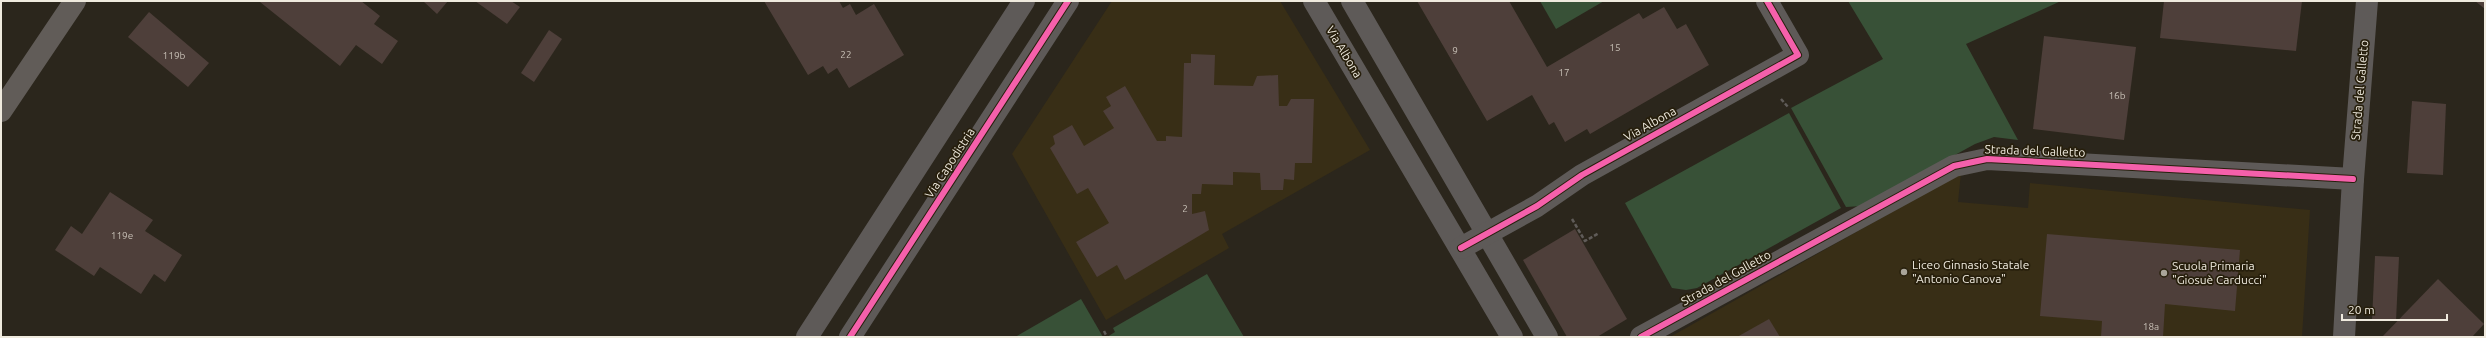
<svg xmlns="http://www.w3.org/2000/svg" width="2486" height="338" font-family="Ubuntu,sans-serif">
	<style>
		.built { fill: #382e16 }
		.green { fill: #385137 }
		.building { fill: #4e3f3a }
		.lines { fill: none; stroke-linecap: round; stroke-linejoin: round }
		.path { stroke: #605c59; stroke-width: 2.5; stroke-dasharray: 4 2; stroke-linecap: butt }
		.street { stroke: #5e5a58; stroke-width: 22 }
		.secondary { stroke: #615c58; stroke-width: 22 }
		.cycleway-casing { stroke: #271f0c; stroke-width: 8 }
		.cycleway { stroke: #f560ab; stroke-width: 6 }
		.poi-dot { fill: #aaa59a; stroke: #271f0c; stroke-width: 1.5 }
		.labels { text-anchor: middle; stroke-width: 3.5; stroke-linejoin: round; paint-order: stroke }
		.number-label { font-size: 10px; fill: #c7bfb5 }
		.street-label { font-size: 12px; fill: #efeade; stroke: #271f0c }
		.poi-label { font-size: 12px; fill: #efeade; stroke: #271f0c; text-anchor: start }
	</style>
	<rect width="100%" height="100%" fill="#2b261c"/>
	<g class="built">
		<polygon points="1112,1 1280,1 1370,150 1222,234 1229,248 1106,320 1012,154"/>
		<polygon points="1961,173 1958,202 2028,208 2030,183 2310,210 2302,337 1670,337"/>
	</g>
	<g class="green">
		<polygon points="1540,1 1604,1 1556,29"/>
		<polygon points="1848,1 2061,1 1966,44 2018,140 1994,137 1975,144 1862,206 1846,207 1791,108 1883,59"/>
		<polygon points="1789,113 1841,208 1697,288 1686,290 1672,288 1625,203"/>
		<polygon points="1207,274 1244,337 1107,337 1115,332 1113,328"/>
		<polygon points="1081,299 1103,337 1015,337"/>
	</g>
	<g class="building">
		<polygon points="261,1 361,1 380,16 374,24 398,41 382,64 356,45 340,66 260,2"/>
		<polygon points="423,1 448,1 437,14"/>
		<polygon points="475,1 511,1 520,7 507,24"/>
		<polygon points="764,1 839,1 843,8 850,4 856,15 874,4 904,55 849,88 837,68 828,74 823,66 808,75"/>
		<polygon points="1417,1 1509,1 1547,67 1639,13 1643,19 1664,7 1677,29 1686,24 1709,65 1590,134 1587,129 1565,142 1554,122 1549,125 1532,95 1487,121"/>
		<polygon points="2164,1 2302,1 2296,51 2160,38"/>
		<polygon points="2475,1 2485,1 2485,9"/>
		<polygon points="149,12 209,63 188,87 128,37"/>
		<polygon points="549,30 562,39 534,82 521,73"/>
		<polygon points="2044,36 2136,47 2124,140 2033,129"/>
		<polygon points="1191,54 1215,55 1214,85 1253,86 1257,76 1278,75 1279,106 1287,106 1291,99 1314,99 1312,163 1295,163 1294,180 1284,179 1283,190 1261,190 1260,173 1233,172 1233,185 1202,184 1201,194 1192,194 1192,214 1205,211 1209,230 1125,280 1117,265 1097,277 1076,242 1109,223 1088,188 1077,194 1050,148 1055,144 1053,136 1072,125 1084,146 1114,128 1103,111 1111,106 1106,97 1125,86 1157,141 1166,141 1166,136 1182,137 1184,63 1191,63"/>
		<polygon points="2412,101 2446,104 2443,175 2407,173"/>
		<polygon points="110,192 153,220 145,231 182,255 165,282 154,274 141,294 100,267 94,276 55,250 71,226 82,234"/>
		<polygon points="1575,229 1627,319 1597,337 1567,337 1523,260"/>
		<polygon points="2047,234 2240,250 2235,311 2165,304 2163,337 2101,337 2102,321 2040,316"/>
		<polygon points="2375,256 2399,257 2396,321 2372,320"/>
		<polygon points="2438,279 2484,324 2472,337 2382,337"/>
		<polygon points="1769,319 1780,337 1737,337"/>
	</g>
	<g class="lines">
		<g class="path">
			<polyline points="1781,99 1788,107"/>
			<polyline points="1572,219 1585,241 1599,233"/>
			<polyline points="1104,331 1107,337"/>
		</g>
		<g class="street">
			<polyline points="1314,1 1512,337"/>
			<polyline points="1352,1 1547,337"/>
			<polyline points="1461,248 1537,206 1582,175 1798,55 1767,1"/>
			<polyline points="807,337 1024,1"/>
			<polyline points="850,337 1068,1"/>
			<polyline points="1641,337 1954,166 1987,159 2353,179"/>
			<polyline points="2344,337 2353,179 2367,1"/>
		</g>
		<polyline class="secondary" points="1,111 75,1"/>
		<g class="cycleway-casing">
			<g id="cycleway">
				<polyline points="1461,248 1537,206 1582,175 1798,55 1767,1"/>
				<polyline points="850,337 1068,1"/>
				<polyline points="1641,337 1954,166 1987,159 2353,179"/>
			</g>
		</g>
		<use href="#cycleway" class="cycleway"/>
	</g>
	<g class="poi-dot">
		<circle cx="1904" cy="272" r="4"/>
		<circle cx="2164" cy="273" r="4"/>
	</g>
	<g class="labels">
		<g class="number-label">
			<text x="1615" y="51">15</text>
			<text x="1455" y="54">9</text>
			<text x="846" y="58">22</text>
			<text x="174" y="59">119b</text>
			<text x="1564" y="76">17</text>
			<text x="2117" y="99">16b</text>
			<text x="1185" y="212">2</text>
			<text x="122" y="239">119e</text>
			<text x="2151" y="330">18a</text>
		</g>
		<g class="street-label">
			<text transform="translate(1344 52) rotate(59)" y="4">Via Albona</text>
			<text transform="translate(2360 90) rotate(-85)" y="4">Strada del Galletto</text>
			<text transform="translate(1650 124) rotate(-29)" y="4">Via Albona</text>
			<text transform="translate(2035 151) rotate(2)" y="4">Strada del Galletto</text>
			<text transform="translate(950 163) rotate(-57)" y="4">Via Capodistria</text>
			<text transform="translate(1726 278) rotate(-29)" y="4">Strada del Galletto</text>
		</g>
		<g class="poi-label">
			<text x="1912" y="269">Liceo Ginnasio Statale<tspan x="1912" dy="14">"Antonio Canova"</tspan></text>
			<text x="2172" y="270">Scuola Primaria<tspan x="2172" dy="14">"Giosuè Carducci"</tspan></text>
		</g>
	</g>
	<rect width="2486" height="338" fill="none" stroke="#efeade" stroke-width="4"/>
	<path d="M2342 314v6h105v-6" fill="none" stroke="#efeade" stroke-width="2"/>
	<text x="2348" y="314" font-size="12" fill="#efeade" stroke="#271f0c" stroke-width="3" paint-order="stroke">20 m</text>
</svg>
